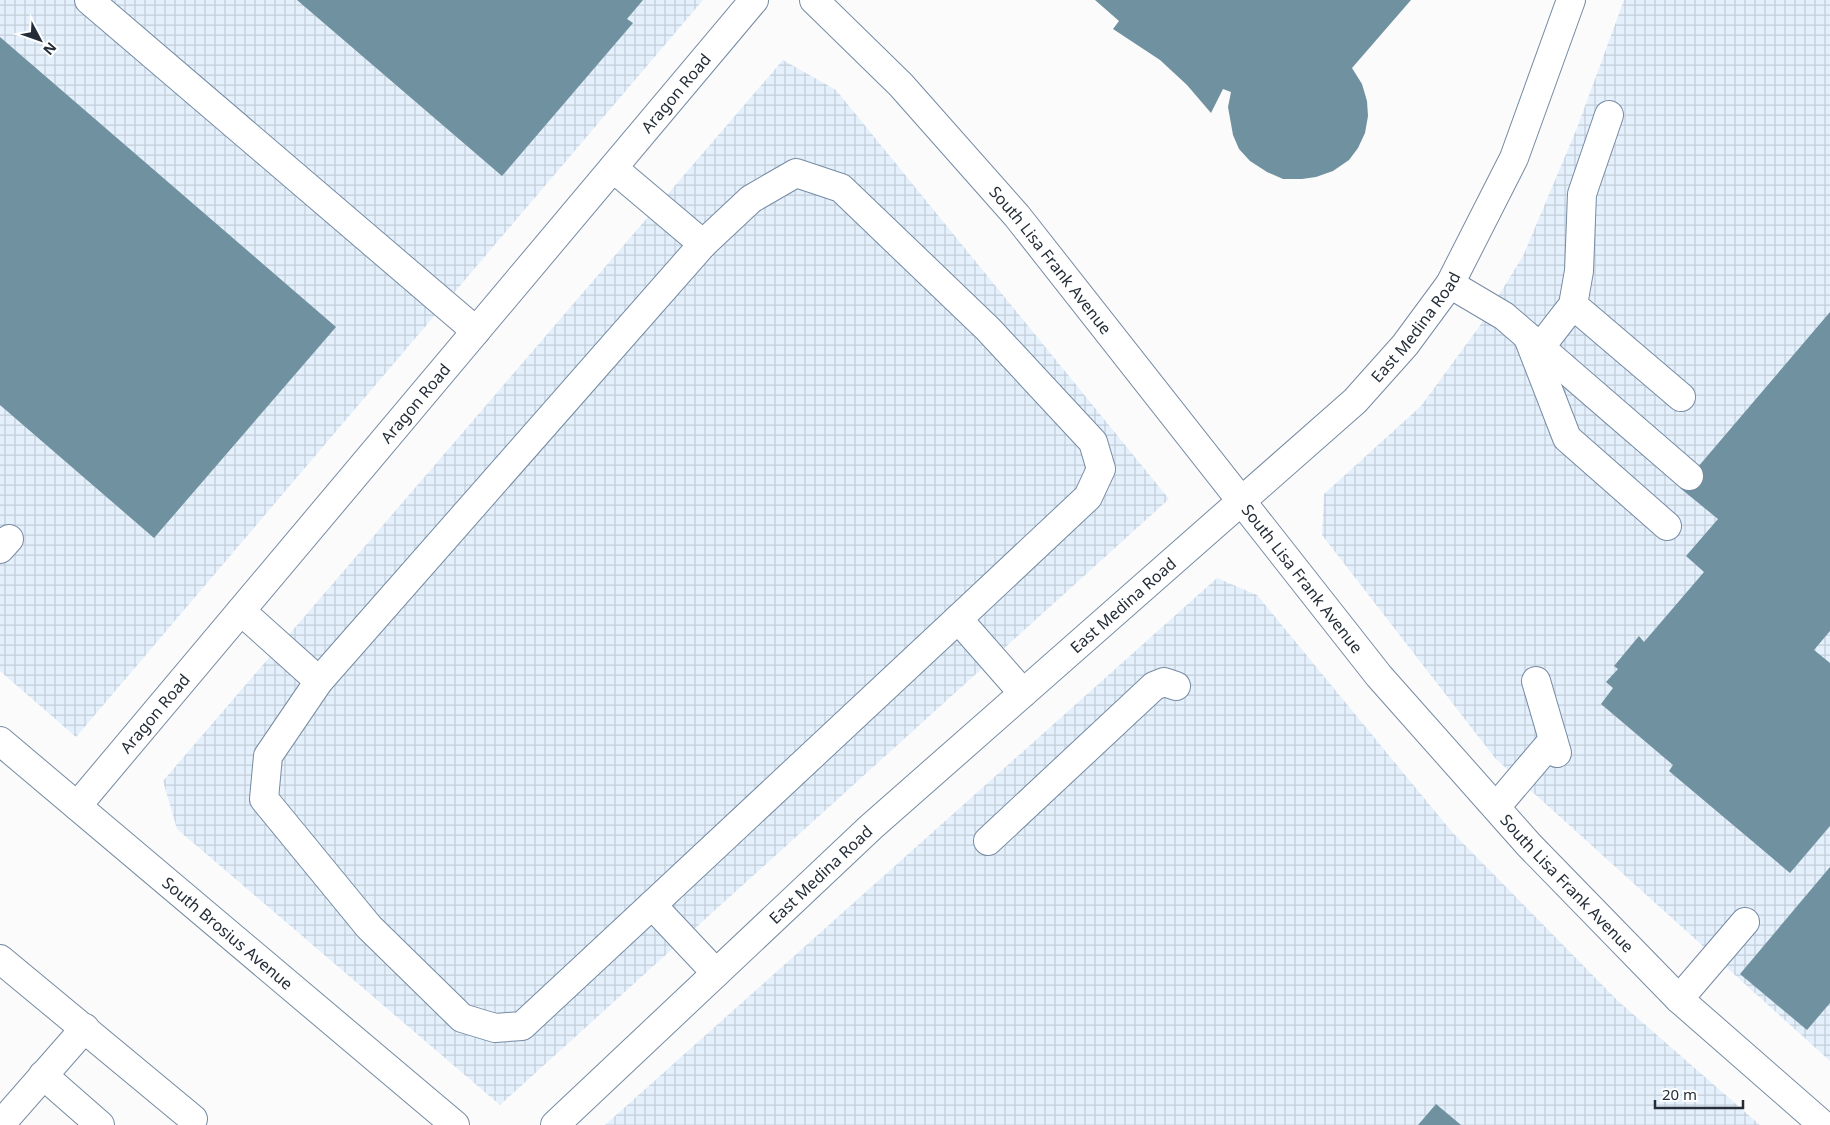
<svg xmlns="http://www.w3.org/2000/svg" width="1830" height="1125" font-family="'Noto Sans',sans-serif">
	<style>
		.industrial { fill: url(#industrial-grid) }
		.building { fill: #70919f }
		.lines { fill: none; stroke-linecap: round; stroke-linejoin: round }
		.minor-casing { stroke: #768ba3; stroke-width: 30 }
		.minor { stroke: #fff; stroke-width: 28 }
		.labels { text-anchor: middle; stroke-width: 5; stroke-linejoin: round; paint-order: stroke }
		.street-label { font-size: 16px; fill: #242d37; stroke: #fff }
	</style>
	<defs>
		<pattern id="industrial-grid" width="8" height="8" patternUnits="userSpaceOnUse" patternTransform="scale(1.25)"><rect width="8" height="8" fill="#e4f0fc"/><path d="M0 4h8M4 0v8" fill="none" stroke="#c3ced9"/></pattern>
	</defs>
	<rect width="100%" height="100%" fill="#fbfbfb"/>
	<g class="industrial">
		<polygon points="0,0 703,0 76,737 0,671"/>
		<polygon points="1624,0 1830,0 1830,1061 1495,758 1322,535 1324,494 1421,406 1479,327 1523,256 1577,128"/>
		<polygon points="783,60 836,90 1169,499 500,1105 177,829 163,781"/>
		<polygon points="1217,578 1257,595 1452,832 1618,1001 1760,1125 605,1125"/>
	</g>
	<g class="building">
		<polygon points="297,0 643,0 627,19 633,23 502,176"/>
		<polygon points="1095,0 1411,0 1352,68 1362,84 1367,101 1368,116 1365,133 1358,148 1349,160 1333,171 1316,177 1302,179 1283,179 1267,172 1250,161 1239,149 1233,135 1228,107 1231,92 1223,89 1211,113 1187,85 1160,60 1113,29 1119,21"/>
		<polygon points="0,37 336,327 154,538 0,405"/>
		<polygon points="1830,312 1830,631 1814,650 1830,663 1830,826 1790,873 1669,771 1673,765 1601,704 1613,688 1606,682 1618,669 1614,666 1639,636 1644,642 1704,572 1686,556 1718,519 1680,488"/>
		<polygon points="1830,867 1830,1003 1807,1030 1740,974"/>
		<polygon points="1436,1104 1461,1125 1418,1125"/>
	</g>
	<g class="lines">
		<g class="minor-casing">
			<g id="minor">
				<polyline points="89,0 476,331"/>
				<path id="s1" d="M814,0L901,85L1017,216L1379,676L1529,845L1679,999L1823,1125"/>
				<polyline points="613,168 703,244"/>
				<polyline points="1450,284 1504,316 1689,476"/>
				<polyline points="1573,305 1681,397"/>
				<polyline points="1529,340 1567,438 1667,526"/>
				<polyline points="1535,354 1573,305 1579,271 1582,194 1609,115"/>
				<polyline points="0,549 9,539"/>
				<polyline points="241,611 319,681"/>
				<polyline points="1536,681 1557,753"/>
				<path id="s2" d="M0,741L455,1125"/>
				<path id="s3" d="M77,806L754,0"/>
				<polyline points="1496,807 1553,740"/>
				<polyline points="988,841 1154,686 1164,682 1176,686"/>
				<polyline points="652,905 522,1026 495,1028 462,1018 369,927 264,799 268,756 319,681 703,244 751,199 796,173 841,188 988,329 1093,442 1101,469 1088,497 958,619"/>
				<polyline points="0,959 193,1119"/>
				<polyline points="716,973 652,905 958,619 1023,693"/>
				<polyline points="1679,999 1745,922"/>
				<polyline points="43,1075 100,1125"/>
				<polyline points="0,1125 85,1028"/>
				<path id="s4" d="M555,1125L871,827L1355,401L1405,345L1450,284L1514,158L1571,0"/>
			</g>
		</g>
		<use href="#minor" class="minor"/>
	</g>
	<g class="labels">
		<g class="street-label">
			<text dy="6" stroke="none"><textPath href="#s3" startOffset="931">Aragon Road</textPath></text>
			<text dy="6" stroke="none"><textPath href="#s1" startOffset="352">South Lisa Frank Avenue</textPath></text>
			<text dy="6" stroke="none"><textPath href="#s4" startOffset="1175">East Medina Road</textPath></text>
			<text dy="6" stroke="none"><textPath href="#s3" startOffset="526">Aragon Road</textPath></text>
			<text dy="6" stroke="none"><textPath href="#s1" startOffset="758">South Lisa Frank Avenue</textPath></text>
			<text dy="6" stroke="none"><textPath href="#s4" startOffset="770">East Medina Road</textPath></text>
			<text dy="6" stroke="none"><textPath href="#s3" startOffset="121">Aragon Road</textPath></text>
			<text dy="6" stroke="none"><textPath href="#s4" startOffset="365">East Medina Road</textPath></text>
			<text dy="6" stroke="none"><textPath href="#s1" startOffset="1162">South Lisa Frank Avenue</textPath></text>
			<text dy="6" stroke="none"><textPath href="#s2" startOffset="298">South Brosius Avenue</textPath></text>
		</g>
	</g>
	<g transform="translate(40 40) rotate(131)" stroke="#ffffff" stroke-width="4" paint-order="stroke">
	<path d="M0-4L9 19L0 12L-9 19Z" fill="#242d37"/>
	<text y="-8" font-size="14" font-weight="bold" text-anchor="middle" fill="#242d37">N</text>
	</g>
	<path d="M1655 1100v8h88v-8" fill="none" stroke="#242d37" stroke-width="2.5"/>
	<text x="1662" y="1100" font-size="15" fill="#242d37" stroke="#ffffff" stroke-width="4" paint-order="stroke">20 m</text>
</svg>
